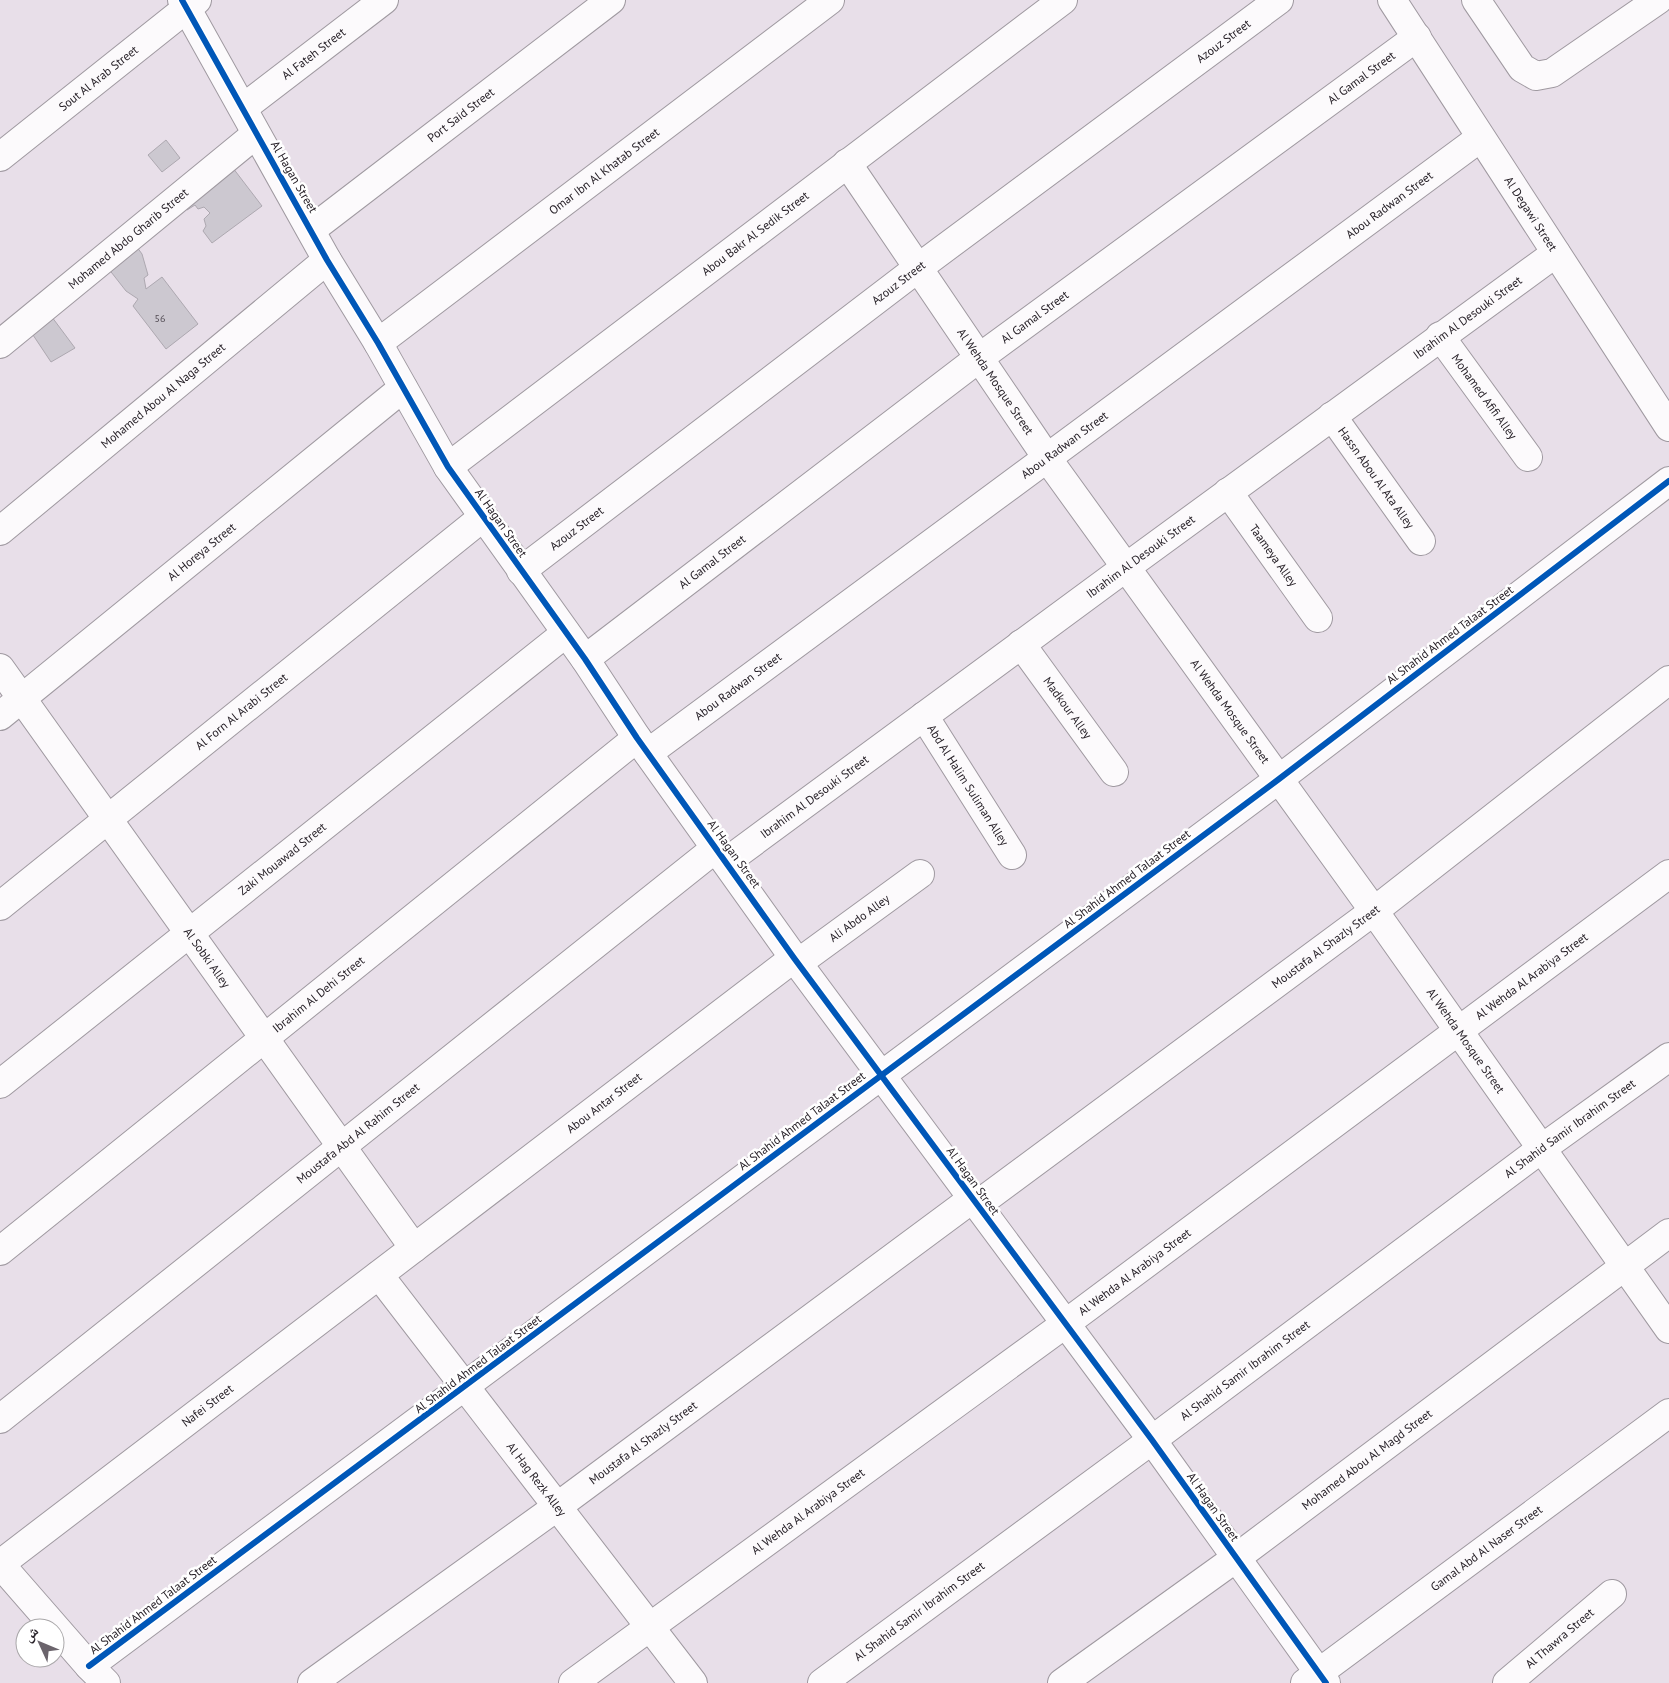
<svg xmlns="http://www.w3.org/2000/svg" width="1669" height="1683" font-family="'PT Sans','Noto Naskh Arabic',sans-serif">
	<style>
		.building { fill: #ccc8d0; stroke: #ada8b0 }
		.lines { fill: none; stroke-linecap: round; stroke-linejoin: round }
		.minor-casing { stroke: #9f99a0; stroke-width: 30 }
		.minor { stroke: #fcfafc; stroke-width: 28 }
		.cycleway-casing { stroke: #fff; stroke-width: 9 }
		.cycleway { stroke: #0057b8; stroke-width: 6 }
		.labels { text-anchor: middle; stroke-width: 5; stroke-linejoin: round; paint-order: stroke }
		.number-label { font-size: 10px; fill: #524c54 }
		.street-label { font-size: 12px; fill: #282229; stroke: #fff }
	</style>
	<rect width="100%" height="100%" fill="#e8dfe9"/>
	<g class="building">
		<polygon points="166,140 180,158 162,172 148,155"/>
		<polygon points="223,155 262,206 212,243 203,231 206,226 204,219 210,213 204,207 198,209 195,205 187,210 174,193"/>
		<polygon points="126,232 142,254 148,275 144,278 146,289 162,277 198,324 166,349 133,306 138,299 126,291 97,254"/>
		<polygon points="40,301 75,348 51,362 21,317"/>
	</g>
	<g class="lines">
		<g class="minor-casing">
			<g id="minor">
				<polyline points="182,0 327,260 378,343 448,467 585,659 637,738 794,958 1152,1440 1326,1683"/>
				<path id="s1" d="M1392,0L1669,427"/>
				<polyline points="1476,0 1522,68 1536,76 1552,73 1658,0"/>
				<path id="s2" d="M243,108L384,0"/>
				<path id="s3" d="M0,157L197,0"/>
				<path id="s4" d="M847,163L1047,458L1374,911L1669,1329"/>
				<path id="s5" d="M311,230L611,0"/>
				<path id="s6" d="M1440,336L1528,457"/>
				<path id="s7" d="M378,343L830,0"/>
				<path id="s8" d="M0,344L256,134"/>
				<path id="s9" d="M1332,416L1421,541"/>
				<path id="s10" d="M448,467L1063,0"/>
				<path id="s11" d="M1228,492L1318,618"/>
				<path id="s12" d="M0,531L327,260"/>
				<path id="s13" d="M521,571L918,268L1279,0"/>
				<path id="s14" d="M1021,644L1114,772"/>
				<path id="s15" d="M585,659L979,358L1417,37"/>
				<path id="s16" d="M0,668L414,1248"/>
				<path id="s17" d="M0,716L403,388"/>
				<path id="s18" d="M924,716L1012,855"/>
				<path id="s19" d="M648,753L1480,138"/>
				<path id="s20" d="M726,862L1125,568L1556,253"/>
				<path id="s21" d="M0,906L483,517"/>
				<path id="s22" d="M798,963L920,874"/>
				<path id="s23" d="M0,1084L566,633"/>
				<path id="s24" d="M977,1205L1374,911L1669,680"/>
				<path id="s25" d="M0,1251L637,738"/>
				<path id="s26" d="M379,1275L693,1683"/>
				<path id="s27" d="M0,1419L716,848"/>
				<path id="s28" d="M0,1564L794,958"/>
				<polyline points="0,1564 89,1666 106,1683"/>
				<polyline points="89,1666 1279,779 1669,481"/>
				<path id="s29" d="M312,1683L558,1506L972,1199"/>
				<path id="s30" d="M573,1683L1065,1324L1669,874"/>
				<path id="s31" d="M822,1683L1152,1440L1541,1149L1669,1057"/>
				<path id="s32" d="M1062,1683L1236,1558L1669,1233"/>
				<path id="s33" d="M1305,1683L1669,1413"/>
				<path id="s34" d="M1507,1683L1612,1594"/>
			</g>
		</g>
		<use href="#minor" class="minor"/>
		<g class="cycleway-casing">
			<g id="cycleway">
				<polyline points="182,0 327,260 378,343 448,467 585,659 637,738 794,958 1152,1440 1326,1683"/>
				<polyline points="89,1666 1279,779 1669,481"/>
			</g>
		</g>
		<use href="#cycleway" class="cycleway"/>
	</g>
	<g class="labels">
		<g class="number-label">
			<text x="160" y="322">56</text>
		</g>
		<g class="street-label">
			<text dy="4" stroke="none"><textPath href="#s13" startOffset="880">Azouz Street</textPath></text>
			<text dy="4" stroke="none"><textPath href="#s2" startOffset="89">Al Fateh Street</textPath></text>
			<text dy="4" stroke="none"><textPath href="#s3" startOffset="126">Sout Al Arab Street</textPath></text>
			<text dy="4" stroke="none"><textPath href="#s15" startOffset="970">Al Gamal Street</textPath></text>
			<text dy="4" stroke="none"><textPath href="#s5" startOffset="189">Port Said Street</textPath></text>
			<text dy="4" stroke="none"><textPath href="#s7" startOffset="284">Omar Ibn Al Khatab Street</textPath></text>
			<text transform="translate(294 177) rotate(60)" y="4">Al Hagan Street</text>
			<text dy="4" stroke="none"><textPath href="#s19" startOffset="922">Abou Radwan Street</textPath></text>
			<text dy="4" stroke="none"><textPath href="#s1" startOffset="255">Al Degawi Street</textPath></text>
			<text dy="4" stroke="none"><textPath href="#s10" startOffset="386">Abou Bakr Al Sedik Street</textPath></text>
			<text dy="4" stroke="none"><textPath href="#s8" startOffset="166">Mohamed Abdo Gharib Street</textPath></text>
			<text dy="4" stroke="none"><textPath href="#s13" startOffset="475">Azouz Street</textPath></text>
			<text dy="4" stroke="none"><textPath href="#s15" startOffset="565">Al Gamal Street</textPath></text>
			<text dy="4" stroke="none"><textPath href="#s20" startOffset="920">Ibrahim Al Desouki Street</textPath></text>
			<text dy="4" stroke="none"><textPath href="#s4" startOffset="264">Al Wehda Mosque Street</textPath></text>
			<text dy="4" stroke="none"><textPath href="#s12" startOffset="212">Mohamed Abou Al Naga Street</textPath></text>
			<text dy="4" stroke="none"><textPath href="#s6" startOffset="75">Mohamed Afifi Alley</textPath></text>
			<text dy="4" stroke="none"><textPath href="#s19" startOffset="518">Abou Radwan Street</textPath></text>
			<text dy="4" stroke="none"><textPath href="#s9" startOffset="76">Hassn Abou Al Ata Alley</textPath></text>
			<text transform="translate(501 523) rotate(55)" y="4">Al Hagan Street</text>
			<text dy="4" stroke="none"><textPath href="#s13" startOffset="70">Azouz Street</textPath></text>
			<text dy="4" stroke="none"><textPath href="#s17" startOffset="260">Al Horeya Street</textPath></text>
			<text dy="4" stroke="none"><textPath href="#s11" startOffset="78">Taameya Alley</textPath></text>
			<text dy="4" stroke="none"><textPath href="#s20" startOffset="515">Ibrahim Al Desouki Street</textPath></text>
			<text dy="4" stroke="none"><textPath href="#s15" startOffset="160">Al Gamal Street</textPath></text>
			<text transform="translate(1450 635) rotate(-37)" y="4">Al Shahid Ahmed Talaat Street</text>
			<text dy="4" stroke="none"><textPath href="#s19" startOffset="112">Abou Radwan Street</textPath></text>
			<text dy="4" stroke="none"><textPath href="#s14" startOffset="79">Madkour Alley</textPath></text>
			<text dy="4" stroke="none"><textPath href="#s21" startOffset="310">Al Forn Al Arabi Street</textPath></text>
			<text dy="4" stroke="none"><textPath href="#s4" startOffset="669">Al Wehda Mosque Street</textPath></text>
			<text dy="4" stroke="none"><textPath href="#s18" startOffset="82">Abd Al Halim Suliman Alley</textPath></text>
			<text dy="4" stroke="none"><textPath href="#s20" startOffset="110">Ibrahim Al Desouki Street</textPath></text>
			<text transform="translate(734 854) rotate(54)" y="4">Al Hagan Street</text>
			<text dy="4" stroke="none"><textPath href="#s23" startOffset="361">Zaki Mouawad Street</textPath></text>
			<text transform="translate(1127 879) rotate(-37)" y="4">Al Shahid Ahmed Talaat Street</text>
			<text dy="4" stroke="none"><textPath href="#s22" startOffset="76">Ali Abdo Alley</textPath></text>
			<text dy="4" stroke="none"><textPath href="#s24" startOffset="434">Moustafa Al Shazly Street</textPath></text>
			<text dy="4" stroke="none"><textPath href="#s16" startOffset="356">Al Sobki Alley</textPath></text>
			<text dy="4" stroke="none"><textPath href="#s30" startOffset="1191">Al Wehda Al Arabiya Street</textPath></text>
			<text dy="4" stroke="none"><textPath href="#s25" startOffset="409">Ibrahim Al Dehi Street</textPath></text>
			<text dy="4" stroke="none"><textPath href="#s4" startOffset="1074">Al Wehda Mosque Street</textPath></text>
			<text dy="4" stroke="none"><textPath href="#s28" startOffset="760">Abou Antar Street</textPath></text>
			<text transform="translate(802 1121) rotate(-37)" y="4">Al Shahid Ahmed Talaat Street</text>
			<text dy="4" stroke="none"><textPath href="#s31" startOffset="931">Al Shahid Samir Ibrahim Street</textPath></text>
			<text dy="4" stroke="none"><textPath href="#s27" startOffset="458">Moustafa Abd Al Rahim Street</textPath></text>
			<text transform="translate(973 1181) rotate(54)" y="4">Al Hagan Street</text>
			<text dy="4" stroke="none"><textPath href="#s30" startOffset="696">Al Wehda Al Arabiya Street</textPath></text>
			<text transform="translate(478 1364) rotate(-37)" y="4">Al Shahid Ahmed Talaat Street</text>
			<text dy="4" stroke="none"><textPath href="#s31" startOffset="526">Al Shahid Samir Ibrahim Street</textPath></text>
			<text dy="4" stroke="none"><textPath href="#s28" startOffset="261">Nafei Street</textPath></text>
			<text dy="4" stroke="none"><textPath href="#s29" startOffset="409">Moustafa Al Shazly Street</textPath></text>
			<text dy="4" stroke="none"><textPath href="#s32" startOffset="378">Mohamed Abou Al Magd Street</textPath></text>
			<text dy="4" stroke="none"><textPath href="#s26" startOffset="258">Al Hag Rezk Alley</textPath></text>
			<text transform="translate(1213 1507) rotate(55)" y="4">Al Hagan Street</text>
			<text dy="4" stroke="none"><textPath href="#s30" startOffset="291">Al Wehda Al Arabiya Street</textPath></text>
			<text dy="4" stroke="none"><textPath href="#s33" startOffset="226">Gamal Abd Al Naser Street</textPath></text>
			<text transform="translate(153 1605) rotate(-37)" y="4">Al Shahid Ahmed Talaat Street</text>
			<text dy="4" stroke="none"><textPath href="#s31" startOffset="121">Al Shahid Samir Ibrahim Street</textPath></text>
			<text dy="4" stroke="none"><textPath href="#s34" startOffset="69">Al Thawra Street</textPath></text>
		</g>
	</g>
	<g transform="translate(40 1643) rotate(314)"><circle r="24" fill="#ffffff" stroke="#a9a7a9"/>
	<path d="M0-4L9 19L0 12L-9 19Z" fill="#6b646c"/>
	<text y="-8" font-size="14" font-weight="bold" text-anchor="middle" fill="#282229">ش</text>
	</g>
</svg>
